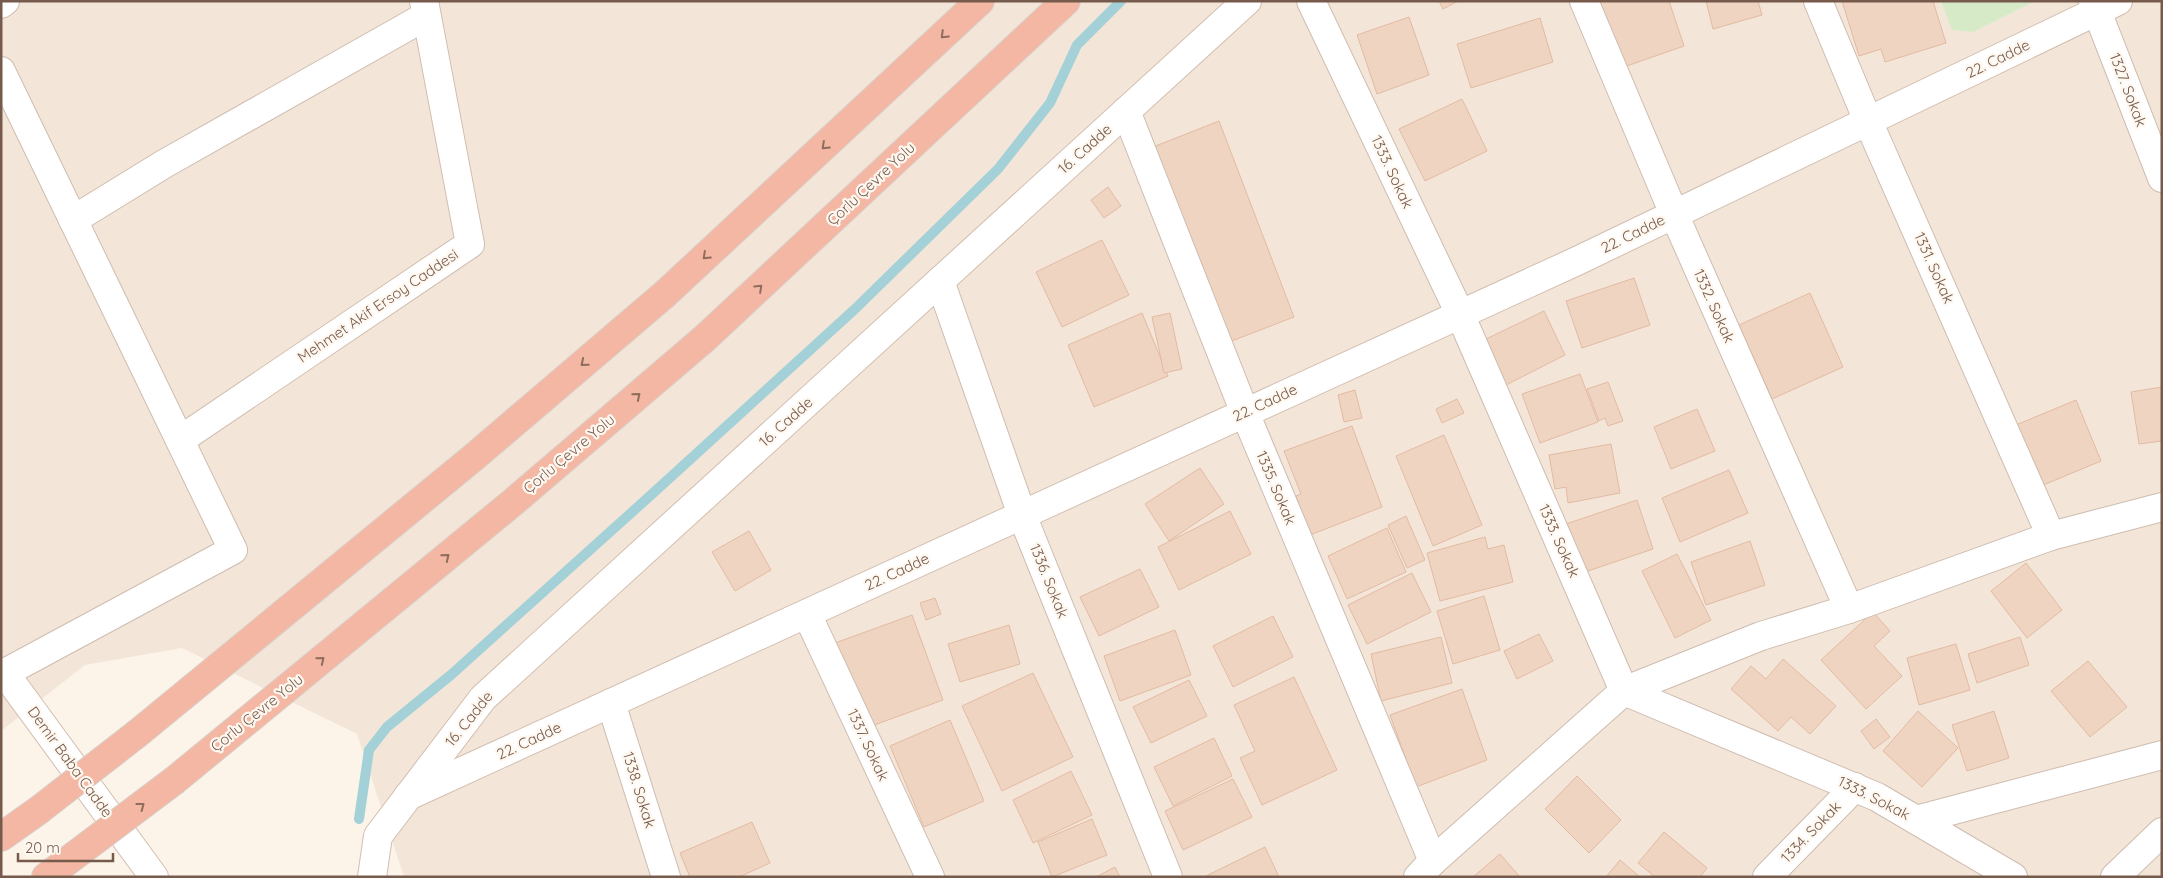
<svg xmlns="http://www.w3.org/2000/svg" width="2163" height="878" font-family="Quicksand,sans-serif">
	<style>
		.residential { fill: #f3e6d8 }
		.green { fill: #d6eac7 }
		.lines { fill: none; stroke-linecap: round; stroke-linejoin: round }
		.stream { stroke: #a4d0d7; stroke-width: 10 }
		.building { fill: #f0d4c2; stroke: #e3baa2 }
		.street-casing { stroke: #cebcaf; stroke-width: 30 }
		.secondary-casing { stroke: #d3beaf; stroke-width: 30 }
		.highway-casing { stroke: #d9d1cd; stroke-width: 30 }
		.street { stroke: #fff; stroke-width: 28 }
		.secondary { stroke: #fff; stroke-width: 28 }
		.highway { stroke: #f3b7a3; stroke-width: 28 }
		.highway-bridge-casing { stroke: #d9d1cd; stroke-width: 30; stroke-linecap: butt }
		.highway-bridge { stroke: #f3b7a3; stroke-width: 28 }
		.oneway { stroke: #8f6d5e }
		.labels { text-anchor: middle; stroke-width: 4.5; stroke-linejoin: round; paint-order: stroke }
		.street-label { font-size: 15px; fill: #765b4d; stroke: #fef8f0 }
	</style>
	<rect width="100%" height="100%" fill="#fcf4e9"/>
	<polygon class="residential" points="1,1 2162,1 2162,877 404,877 357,734 182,648 85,665 1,731"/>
	<polygon class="green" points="1941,1 2035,1 1973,32 1952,30"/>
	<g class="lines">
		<polyline class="stream" points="359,819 369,750 387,727 452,674 651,495 855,309 998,169 1050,103 1077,45 1121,1"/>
	</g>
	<g class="building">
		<polygon points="1439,1 1458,1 1443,9"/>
		<polygon points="1598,1 1669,1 1684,46 1621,68"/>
		<polygon points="1706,1 1758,1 1762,15 1713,29"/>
		<polygon points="1842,1 1933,1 1946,43 1885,62 1881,49 1859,56"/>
		<polygon points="1409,17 1429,75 1377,94 1357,35"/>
		<polygon points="1540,18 1553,62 1471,88 1457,44"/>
		<polygon points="1462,99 1487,151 1425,181 1399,129"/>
		<polygon points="1219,121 1294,317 1224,344 1148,149"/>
		<polygon points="1108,187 1121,206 1104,218 1091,200"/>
		<polygon points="1102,240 1129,295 1062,327 1036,272"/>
		<polygon points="1634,278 1650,325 1582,348 1566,301"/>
		<polygon points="1810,293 1843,367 1772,399 1739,325"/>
		<polygon points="1544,311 1565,355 1506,385 1484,340"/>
		<polygon points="1142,313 1168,376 1094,407 1068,345"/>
		<polygon points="1170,313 1182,369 1164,373 1152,317"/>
		<polygon points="1580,374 1598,422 1540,443 1522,394"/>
		<polygon points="1608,382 1623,421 1608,426 1605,418 1599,421 1587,389"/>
		<polygon points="2162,387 2162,441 2139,444 2131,392"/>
		<polygon points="1355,390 1362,418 1344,422 1338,395"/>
		<polygon points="1457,399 1464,413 1442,423 1436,409"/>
		<polygon points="2076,400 2101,461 2041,486 2016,425"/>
		<polygon points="1697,409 1715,451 1671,469 1654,427"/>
		<polygon points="1352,426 1382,507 1310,535 1296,496 1301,494 1284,451"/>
		<polygon points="1444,435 1482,525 1433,546 1396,456"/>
		<polygon points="1611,444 1620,493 1568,503 1566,487 1555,489 1549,455"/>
		<polygon points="1200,468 1224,504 1169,541 1145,504"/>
		<polygon points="1729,470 1748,513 1680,542 1662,498"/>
		<polygon points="1637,500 1653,549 1582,573 1566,524"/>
		<polygon points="1230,511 1251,554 1179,590 1158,547"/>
		<polygon points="1406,516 1425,560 1407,568 1388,525"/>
		<polygon points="1387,528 1406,572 1347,599 1328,556"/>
		<polygon points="749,531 771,570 735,591 712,552"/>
		<polygon points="1485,537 1488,549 1504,545 1513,582 1440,601 1427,553"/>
		<polygon points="1750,541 1765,585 1706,605 1691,562"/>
		<polygon points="1677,554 1711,620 1675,638 1642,571"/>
		<polygon points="2026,563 2062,610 2027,638 1991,591"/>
		<polygon points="1140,569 1159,607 1099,636 1080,597"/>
		<polygon points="1412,573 1431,612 1367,644 1348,605"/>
		<polygon points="1484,596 1500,650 1453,664 1437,611"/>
		<polygon points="935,598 941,614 926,620 920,603"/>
		<polygon points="1873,612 1890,631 1874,646 1902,676 1866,709 1821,660"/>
		<polygon points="912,615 943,700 866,728 835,643"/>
		<polygon points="1273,616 1293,657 1233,687 1213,646"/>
		<polygon points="1009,625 1020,664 960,682 948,644"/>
		<polygon points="1175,630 1191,675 1120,701 1104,656"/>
		<polygon points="1539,634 1553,661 1517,679 1504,651"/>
		<polygon points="1441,637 1452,683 1381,701 1371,654"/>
		<polygon points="2020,637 2029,665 1977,683 1968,654"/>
		<polygon points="1956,644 1970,690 1919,705 1907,658"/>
		<polygon points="1783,659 1836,706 1810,734 1791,717 1778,731 1731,689 1751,666 1766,679"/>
		<polygon points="2088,661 2127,707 2090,737 2051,691"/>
		<polygon points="1033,673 1073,757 1002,791 962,706"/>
		<polygon points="1294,677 1337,770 1262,805 1240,758 1255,751 1234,705"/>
		<polygon points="1189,680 1207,716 1151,743 1133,707"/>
		<polygon points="1462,689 1487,760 1416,787 1390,715"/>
		<polygon points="1918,711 1958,748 1922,787 1883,751"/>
		<polygon points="1994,711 2009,758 1967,771 1952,725"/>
		<polygon points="1876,719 1890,737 1874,749 1861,731"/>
		<polygon points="950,720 984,801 924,827 890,746"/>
		<polygon points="1214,738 1232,776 1173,806 1154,767"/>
		<polygon points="1071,771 1092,815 1033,843 1013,800"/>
		<polygon points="1577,776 1621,820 1589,853 1545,809"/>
		<polygon points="1233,779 1252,817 1183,850 1165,811"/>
		<polygon points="1092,819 1107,855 1052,877 1038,842"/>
		<polygon points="752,822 770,863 739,877 690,877 680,853"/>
		<polygon points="1664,832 1707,868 1700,877 1655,877 1638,863"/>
		<polygon points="1265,847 1279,877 1204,877"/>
		<polygon points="1500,854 1520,877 1473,877"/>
		<polygon points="1620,860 1640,877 1606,877"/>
		<polygon points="1115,867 1120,877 1096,877"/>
	</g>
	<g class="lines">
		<g class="street-casing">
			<g id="street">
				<polyline points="1311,1 1460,314 1624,691 1877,797 2013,877"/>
				<polyline points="1584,1 1674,214 1849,609"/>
				<polyline points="1818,1 1868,121 2051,536"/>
				<polyline points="2093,1 2162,178"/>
				<polyline points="1,4 5,1"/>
				<polyline points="1,71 233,550 1,675"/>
				<polyline points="1126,111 1245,413 1433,861"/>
				<polyline points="73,220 164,164 426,16"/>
				<polyline points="940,281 1022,515 1168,877"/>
				<polyline points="807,614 930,877"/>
				<polyline points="611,703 666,877"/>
				<polyline points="1916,820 2162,755"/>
				<polyline points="1418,877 1433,861 1624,691 1761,636 1849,609 2051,536 2162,507"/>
				<polyline points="1767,877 1855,787"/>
				<polyline points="2115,877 2162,832"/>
			</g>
		</g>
		<g class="secondary-casing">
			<g id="secondary">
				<polyline points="180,440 470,244 424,1"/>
				<polyline points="4,672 154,877"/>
				<polyline points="408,796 1577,261 2118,1"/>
				<polyline points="372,877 378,836 483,698 1247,1"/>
			</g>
		</g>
		<g class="highway-casing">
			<g id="highway">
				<polyline points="138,733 474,457 665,294 980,1"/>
				<polyline points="175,780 512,503 705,338 1066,1"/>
				<polyline points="1,837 39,810"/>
				<polyline points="46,877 74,856"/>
			</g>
		</g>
		<use href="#street" class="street"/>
		<use href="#secondary" class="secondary"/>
		<use href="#highway" class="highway"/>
		<g class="highway-bridge-casing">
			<g id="highway-bridge">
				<polyline points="39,810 138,733"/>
				<polyline points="74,856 175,780"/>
			</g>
		</g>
		<use href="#highway-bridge" class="highway-bridge"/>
	</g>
	<defs><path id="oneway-chevron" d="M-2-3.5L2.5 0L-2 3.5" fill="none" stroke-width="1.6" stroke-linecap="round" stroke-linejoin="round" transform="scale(1.25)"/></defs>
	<g class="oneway">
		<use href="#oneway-chevron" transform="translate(944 35) rotate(136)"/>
		<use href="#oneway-chevron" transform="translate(825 146) rotate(137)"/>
		<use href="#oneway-chevron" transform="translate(706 256) rotate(137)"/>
		<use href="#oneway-chevron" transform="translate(759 288) rotate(-43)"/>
		<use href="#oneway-chevron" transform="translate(584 363) rotate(140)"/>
		<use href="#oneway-chevron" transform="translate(637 396) rotate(-40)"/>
		<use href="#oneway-chevron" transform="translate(446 557) rotate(-39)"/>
		<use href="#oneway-chevron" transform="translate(321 660) rotate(-39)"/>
		<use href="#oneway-chevron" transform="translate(141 806) rotate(-37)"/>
	</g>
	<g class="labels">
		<g class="street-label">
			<text transform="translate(1998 59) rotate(-26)" y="5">22. Cadde</text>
			<text transform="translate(2128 90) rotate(69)" y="5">1327. Sokak</text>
			<text transform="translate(1085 149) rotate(-42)" y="5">16. Cadde</text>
			<text transform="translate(1392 172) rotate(65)" y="5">1333. Sokak</text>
			<text transform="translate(871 184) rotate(-43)" y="5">Çorlu Çevre Yolu</text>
			<text transform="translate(1633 234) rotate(-26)" y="5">22. Cadde</text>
			<text transform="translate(1934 268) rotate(66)" y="5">1331. Sokak</text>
			<text transform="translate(378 306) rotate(-34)" y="5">Mehmet Akif Ersoy Caddesi</text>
			<text transform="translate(1714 306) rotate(66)" y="5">1332. Sokak</text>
			<text transform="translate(1265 403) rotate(-25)" y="5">22. Cadde</text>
			<text transform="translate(786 422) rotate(-42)" y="5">16. Cadde</text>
			<text transform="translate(569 454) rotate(-40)" y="5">Çorlu Çevre Yolu</text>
			<text transform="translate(1276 488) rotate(67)" y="5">1335. Sokak</text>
			<text transform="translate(1559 541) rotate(66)" y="5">1333. Sokak</text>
			<text transform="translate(897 572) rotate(-25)" y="5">22. Cadde</text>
			<text transform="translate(1049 581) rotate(68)" y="5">1336. Sokak</text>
			<text transform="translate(257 713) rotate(-39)" y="5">Çorlu Çevre Yolu</text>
			<text transform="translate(469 719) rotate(-51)" y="5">16. Cadde</text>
			<text transform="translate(529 741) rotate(-25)" y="5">22. Cadde</text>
			<text transform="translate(868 745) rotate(65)" y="5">1337. Sokak</text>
			<text transform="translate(70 762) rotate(54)" y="5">Demir Baba Cadde</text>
			<text transform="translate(639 790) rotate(73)" y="5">1338. Sokak</text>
			<text transform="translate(1874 798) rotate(27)" y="5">1333. Sokak</text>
			<text transform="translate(1811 832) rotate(-46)" y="5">1334. Sokak</text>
		</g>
	</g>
	<rect width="2163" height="878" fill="none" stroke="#765b4d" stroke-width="5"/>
	<path d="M18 853v8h95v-8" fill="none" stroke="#765b4d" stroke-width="2.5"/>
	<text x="25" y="853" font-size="15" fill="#765b4d" stroke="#fef8f0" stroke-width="4" paint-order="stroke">20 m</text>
</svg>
